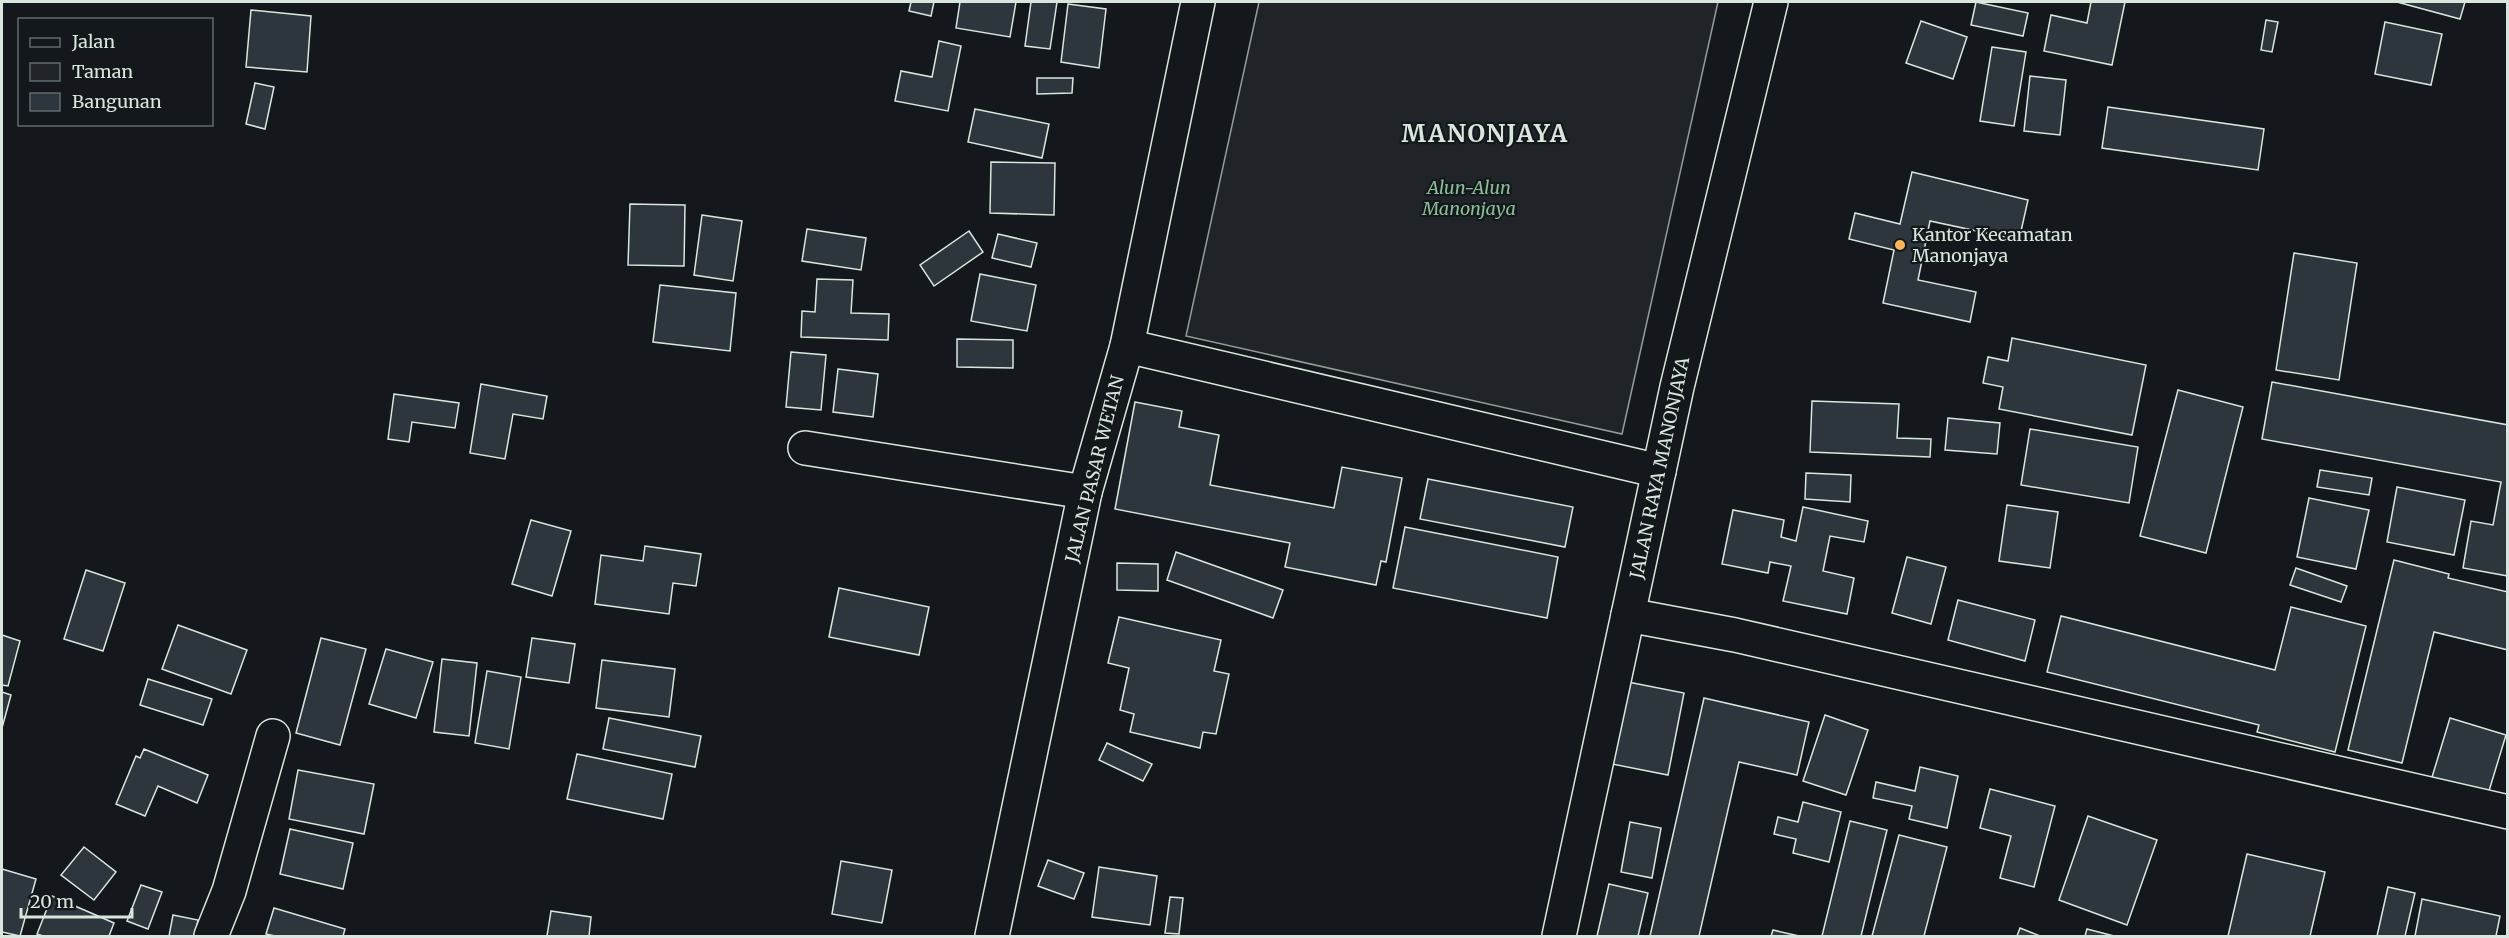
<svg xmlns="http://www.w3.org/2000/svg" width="2509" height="938" font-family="Merriweather,serif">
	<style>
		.green { fill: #202428; stroke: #939e99; stroke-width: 1.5 }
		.building { fill: #2c363c; stroke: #d8e6dc; stroke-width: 1.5 }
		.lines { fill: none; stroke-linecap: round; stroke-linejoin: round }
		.street-casing { stroke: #d8e6dc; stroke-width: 36 }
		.primary-casing { stroke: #d8e6dc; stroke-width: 36 }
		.street { stroke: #14181c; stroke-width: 33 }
		.primary { stroke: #14181c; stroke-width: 33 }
		.poi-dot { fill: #ffb74d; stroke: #14181c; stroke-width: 2 }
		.labels { text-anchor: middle; stroke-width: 4.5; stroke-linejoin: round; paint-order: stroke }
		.park-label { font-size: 18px; font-style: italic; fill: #8ac095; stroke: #14181c }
		.poi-label { font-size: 18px; fill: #d8e6dc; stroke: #14181c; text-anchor: start }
		.street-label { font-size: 18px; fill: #d8e6dc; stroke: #14181c }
		.district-label { font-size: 24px; font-weight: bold; letter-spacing: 1.5px; fill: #d8e6dc; stroke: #14181c }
	</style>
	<rect width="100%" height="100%" fill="#14181c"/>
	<polygon class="green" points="1259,2 1718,2 1622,434 1186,336"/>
	<g class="building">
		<polygon points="911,2 934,2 931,16 909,11"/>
		<polygon points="960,2 1016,2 1010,37 956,28"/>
		<polygon points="1031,2 1057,2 1050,49 1025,46"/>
		<polygon points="1976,2 2028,13 2023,36 1971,25"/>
		<polygon points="2091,2 2125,2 2112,65 2044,51 2051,15 2087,23"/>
		<polygon points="2397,2 2465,2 2460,19"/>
		<polygon points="1068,4 1106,9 1099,68 1061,62"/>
		<polygon points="251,10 311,16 307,72 246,67"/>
		<polygon points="2266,20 2278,22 2272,52 2261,50"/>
		<polygon points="1921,21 1967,37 1953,79 1906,63"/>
		<polygon points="2385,22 2442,34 2431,85 2375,74"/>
		<polygon points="939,41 961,46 948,111 895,101 901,71 932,77"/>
		<polygon points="1992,47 2026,52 2014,126 1980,121"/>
		<polygon points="2030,76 2066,80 2060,135 2024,131"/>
		<polygon points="1037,78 1073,78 1072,93 1037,94"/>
		<polygon points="255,83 274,87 265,129 246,124"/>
		<polygon points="2108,107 2264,129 2258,170 2102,148"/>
		<polygon points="975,109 1049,124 1042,158 968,142"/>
		<polygon points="991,162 1055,163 1054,215 990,213"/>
		<polygon points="1912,172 2028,200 2019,240 1930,221 1918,280 1976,292 1970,322 1883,303 1894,250 1849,239 1855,213 1900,224"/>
		<polygon points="630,204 685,205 684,266 628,265"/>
		<polygon points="702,215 742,221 733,281 694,275"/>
		<polygon points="807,229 866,238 861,270 802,261"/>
		<polygon points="969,231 983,252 934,286 920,265"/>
		<polygon points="998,234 1037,243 1031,267 992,258"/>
		<polygon points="2294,253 2357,263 2339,380 2276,370"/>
		<polygon points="980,274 1036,285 1027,331 971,321"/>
		<polygon points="817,279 853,280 851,313 889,314 888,340 801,337 802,311 815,312"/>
		<polygon points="660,285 736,293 730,351 653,342"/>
		<polygon points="2012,338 2146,365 2132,435 1999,409 2003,387 1983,383 1988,357 2008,361"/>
		<polygon points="957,339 1013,340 1013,368 957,367"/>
		<polygon points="791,352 826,355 821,410 786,407"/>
		<polygon points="838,369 878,374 873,417 833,412"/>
		<polygon points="2272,382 2508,425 2508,576 2463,568 2471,521 2493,525 2501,482 2262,439"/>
		<polygon points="481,384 547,396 543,419 513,414 505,459 470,453"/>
		<polygon points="2178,390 2243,407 2206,553 2140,536"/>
		<polygon points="394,394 459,403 455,428 412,422 409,442 388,439"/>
		<polygon points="1812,401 1899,404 1897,438 1931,439 1930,457 1810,452"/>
		<polygon points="1135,402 1182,411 1179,427 1219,435 1210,485 1334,508 1342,467 1402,478 1386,562 1381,561 1376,585 1285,567 1290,543 1115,509"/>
		<polygon points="1948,418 2000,423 1997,454 1945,450"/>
		<polygon points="2030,429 2138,447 2129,503 2021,485"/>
		<polygon points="2320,470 2372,478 2369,495 2317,487"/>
		<polygon points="1806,473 1851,475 1850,502 1805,499"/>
		<polygon points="1428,479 1573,507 1565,547 1420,519"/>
		<polygon points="2397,487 2465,500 2454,555 2387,542"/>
		<polygon points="2309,498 2369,510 2356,569 2297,557"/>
		<polygon points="2007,505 2058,512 2050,568 1999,561"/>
		<polygon points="1803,507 1868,521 1864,542 1830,536 1823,571 1854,578 1847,614 1783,601 1791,566 1770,562 1768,573 1722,564 1733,510 1784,520 1781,537 1796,541"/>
		<polygon points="531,520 571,531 552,596 512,584"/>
		<polygon points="1405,527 1558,557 1547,618 1393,588"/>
		<polygon points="645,546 701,554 696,586 673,583 669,614 595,604 601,555 643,561"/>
		<polygon points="1176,552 1283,590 1273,618 1167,580"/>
		<polygon points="1907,557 1946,567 1931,624 1892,613"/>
		<polygon points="2394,560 2449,574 2448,578 2508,592 2508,650 2434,632 2402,763 2348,750"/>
		<polygon points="1117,563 1158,564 1158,591 1117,590"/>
		<polygon points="2296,568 2347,586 2341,602 2290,585"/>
		<polygon points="86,570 125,583 103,651 64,639"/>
		<polygon points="839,588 929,607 919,655 829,637"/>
		<polygon points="1958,600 2035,620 2025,661 1948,640"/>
		<polygon points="2291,607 2366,626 2335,752 2257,732 2259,725 2047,672 2061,616 2275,670"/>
		<polygon points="1119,617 1221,640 1214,671 1229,674 1216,734 1203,732 1200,748 1130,732 1134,714 1120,710 1129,668 1108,663"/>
		<polygon points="178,625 247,650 231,694 162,669"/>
		<polygon points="2,635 20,641 8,686 2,685"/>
		<polygon points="321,638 366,649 340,745 296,733"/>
		<polygon points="532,638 575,644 569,683 526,677"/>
		<polygon points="386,649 433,662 416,718 369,704"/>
		<polygon points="442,659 477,663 469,736 434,732"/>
		<polygon points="602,660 675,669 669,717 596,708"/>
		<polygon points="487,671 521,677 509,749 475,743"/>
		<polygon points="148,679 212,699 203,725 140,705"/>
		<polygon points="1628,682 1684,693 1668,775 1612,764"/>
		<polygon points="2,692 11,695 2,728"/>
		<polygon points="1704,698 1809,722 1797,775 1739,762 1699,936 1650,936"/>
		<polygon points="1825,715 1868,730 1846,795 1803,781"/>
		<polygon points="609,718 701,736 695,767 603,749"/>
		<polygon points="2450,718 2506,735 2485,804 2429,787"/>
		<polygon points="1107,743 1152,764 1143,781 1099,760"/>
		<polygon points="144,749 208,775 197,803 158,786 145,816 116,804 136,756 140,758"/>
		<polygon points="577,754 672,774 663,819 567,799"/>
		<polygon points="1920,767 1958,776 1947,828 1909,819 1912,806 1873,798 1876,782 1915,791"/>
		<polygon points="298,770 374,784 364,834 289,819"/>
		<polygon points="1990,789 2055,806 2034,887 2000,878 2011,836 1980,828"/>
		<polygon points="1803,802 1841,812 1829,862 1793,853 1796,839 1774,834 1778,817 1798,822"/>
		<polygon points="2088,816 2157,840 2127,925 2059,900"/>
		<polygon points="1850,821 1887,830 1861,936 1822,936"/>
		<polygon points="1630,822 1661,828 1652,878 1621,872"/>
		<polygon points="290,829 353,843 343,889 280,874"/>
		<polygon points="1899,835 1947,847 1924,936 1872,936"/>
		<polygon points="84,847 116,872 94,900 61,875"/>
		<polygon points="2247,854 2325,872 2310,936 2228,936"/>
		<polygon points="1048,860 1084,873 1074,899 1038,886"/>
		<polygon points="841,861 892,870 882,923 832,914"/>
		<polygon points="1099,867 1157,876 1150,925 1092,917"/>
		<polygon points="2,869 36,879 20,936 2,932"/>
		<polygon points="1609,884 1648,893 1638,936 1597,936"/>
		<polygon points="141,885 162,892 148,929 127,921"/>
		<polygon points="2388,887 2415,893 2405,936 2377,936"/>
		<polygon points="52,896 114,923 109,936 43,936 37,934"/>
		<polygon points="1170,897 1183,898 1179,934 1165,933"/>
		<polygon points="2422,899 2500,916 2496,936 2415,936"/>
		<polygon points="274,908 345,929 343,936 275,936 266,934"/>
		<polygon points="551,911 591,917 589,936 547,936"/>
		<polygon points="173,915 198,920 195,936 169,936"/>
		<polygon points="2020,928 2040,936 2017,936"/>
		<polygon points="2087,929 2114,936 2085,936"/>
		<polygon points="1773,930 1799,936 1771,936"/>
	</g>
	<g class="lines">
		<g class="street-casing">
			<g id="street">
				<polyline points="1127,346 1659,471"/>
				<polyline points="805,448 1085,492"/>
				<polyline points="1628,615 1735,635 2508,812"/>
				<polyline points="211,936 229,891 273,736"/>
				<polyline points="992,936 1085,492 1127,346 1198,2"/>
			</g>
		</g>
		<g class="primary-casing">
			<polyline id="primary" points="1559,936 1677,387 1771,2"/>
		</g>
		<use href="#street" class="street"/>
		<use href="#primary" class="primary"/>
	</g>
	<circle class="poi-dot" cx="1900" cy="245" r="6"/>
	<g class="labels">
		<g class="park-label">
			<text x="1469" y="194">Alun-Alun<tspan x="1469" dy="21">Manonjaya</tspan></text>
		</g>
		<g class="poi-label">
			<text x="1912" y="241">Kantor Kecamatan<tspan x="1912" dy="21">Manonjaya</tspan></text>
		</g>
		<g class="street-label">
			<text transform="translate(1660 468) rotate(-78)" y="6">JALAN RAYA MANONJAYA</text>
			<text transform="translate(1095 469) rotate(-76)" y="6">JALAN PASAR WETAN</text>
		</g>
		<g class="district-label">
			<text x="1485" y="142">MANONJAYA</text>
		</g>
	</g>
	<rect width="2509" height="938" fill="none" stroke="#d8e6dc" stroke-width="6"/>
	<rect x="18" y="18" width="195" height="108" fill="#14181c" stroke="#626a69" stroke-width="1.5"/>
	<rect x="30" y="38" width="30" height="9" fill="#14181c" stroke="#626a69" stroke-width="1.5"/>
	<text x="72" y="48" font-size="18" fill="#d8e6dc">Jalan</text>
	<rect x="30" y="63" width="30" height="18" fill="#202428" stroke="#626a69" stroke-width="1.5"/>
	<text x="72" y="78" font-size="18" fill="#d8e6dc">Taman</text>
	<rect x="30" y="93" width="30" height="18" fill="#2c363c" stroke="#626a69" stroke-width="1.5"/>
	<text x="72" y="108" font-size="18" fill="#d8e6dc">Bangunan</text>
	<path d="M21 908v9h111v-9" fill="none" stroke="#d8e6dc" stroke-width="3"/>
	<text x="30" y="908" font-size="18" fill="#d8e6dc" stroke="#14181c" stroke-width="4.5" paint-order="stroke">20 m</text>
</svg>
